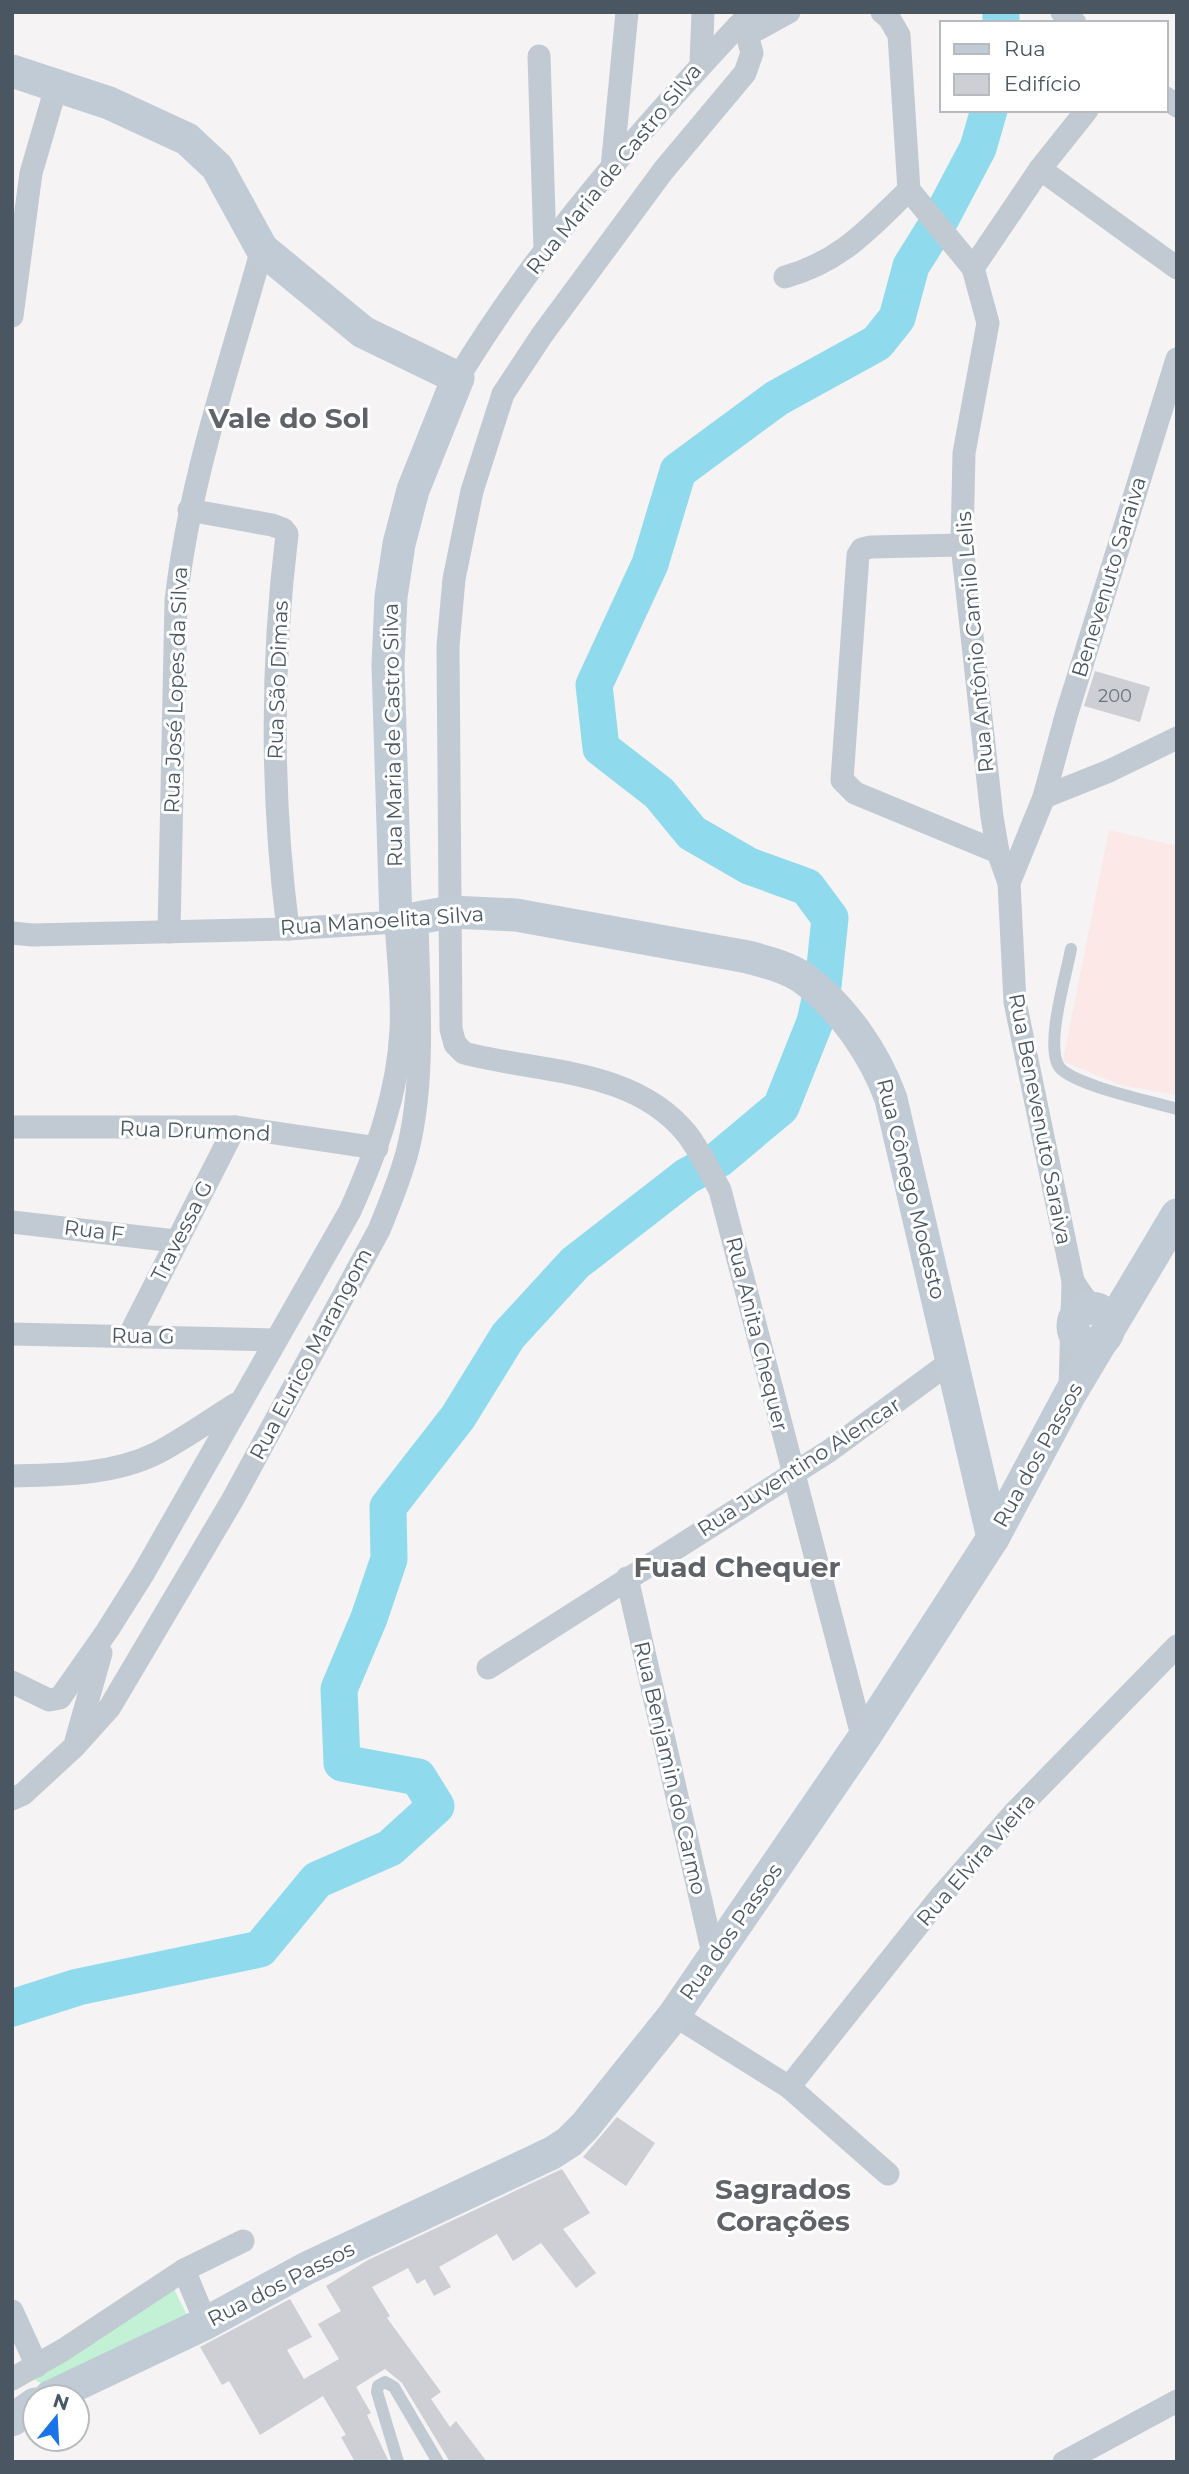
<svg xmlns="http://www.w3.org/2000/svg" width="1189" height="2474" font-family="Montserrat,sans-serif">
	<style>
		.medical { fill: #fce8e6 }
		.green { fill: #c3f1d5 }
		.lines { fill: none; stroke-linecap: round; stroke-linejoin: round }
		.river { stroke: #90daee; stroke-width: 37 }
		.building { fill: #cdcfd5 }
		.lane { stroke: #c1cad2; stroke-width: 12 }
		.street { stroke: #c1cad2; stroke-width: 23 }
		.secondary { stroke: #c1cbd6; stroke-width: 33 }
		.labels { text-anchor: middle; stroke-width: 6; stroke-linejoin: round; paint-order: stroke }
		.number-label { font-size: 18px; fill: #6b747e }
		.street-label { font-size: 21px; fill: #4a5661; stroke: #fff }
		.district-label { font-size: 28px; font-weight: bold; fill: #5f6368; stroke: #fff }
	</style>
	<rect width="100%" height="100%" fill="#f5f3f3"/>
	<polygon class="medical" points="1109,830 1177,846 1177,1095 1120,1085 1063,1061"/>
	<polygon class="green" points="172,2285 189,2319 50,2389 29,2376"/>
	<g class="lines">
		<g class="river">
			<polyline points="1001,12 1001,23"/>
			<polyline points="12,2008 78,1987 260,1949 317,1880 390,1848 436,1806 418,1777 342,1763 339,1689 369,1618 389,1559 388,1507 458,1417 508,1336 575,1263 687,1176 719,1159 781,1107 815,1022 823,986 830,918 807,887 749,866 692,833 659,793 601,748 594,685 650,564 678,471 777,398 877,343 897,318 911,266 941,218 978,148 989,110"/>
		</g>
	</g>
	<g class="building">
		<polygon points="1095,671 1150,687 1140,722 1084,706"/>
		<polygon points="617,2117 655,2143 626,2186 583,2157"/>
		<polygon points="562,2169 590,2213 563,2229 596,2273 576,2288 541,2243 513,2261 497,2234 439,2267 451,2287 434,2296 425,2279 417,2284 408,2268 372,2287 390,2316 387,2318 441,2392 431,2399 450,2427 456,2421 487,2462 450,2462 402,2383 385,2369 356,2387 371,2413 367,2415 389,2462 355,2462 341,2437 346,2435 323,2396 260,2435 229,2381 222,2385 200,2347 290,2299 312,2337 287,2350 304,2379 339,2359 318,2324 341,2311 326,2286 368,2260"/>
	</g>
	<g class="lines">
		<g class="lane">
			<path d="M1071,949C1066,976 1046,1041 1058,1065C1067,1084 1154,1102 1177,1109"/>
			<polyline points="398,2462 377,2392 378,2386 385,2382 394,2387 438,2462"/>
		</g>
		<g class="street">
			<polyline points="882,12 889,18 899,35 909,190 973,268 988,323 964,453 962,545 992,817 998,852 1009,883"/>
			<polyline points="1062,12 1075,23"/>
			<path d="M737,27L747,35L752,53L745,73L663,171L542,335L503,394L472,491L454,579L448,646L451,1029L455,1044L464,1053C540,1073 634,1068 687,1134C700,1151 710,1172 720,1190L863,1739"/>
			<polyline points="747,35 789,12"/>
			<polyline points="539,56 545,248"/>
			<polyline points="701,63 703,12"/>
			<polyline points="1166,98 1177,106"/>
			<polyline points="612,168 627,12"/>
			<polyline points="1040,169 1177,268"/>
			<polyline points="973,268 1040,169 1087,110"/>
			<path d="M785,277C842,261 868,229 909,190"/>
			<polyline points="12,316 31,173 57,84"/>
			<path d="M458,378C539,244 644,126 751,12"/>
			<path d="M189,510L272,525L283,529L287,534C271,666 271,797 288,929"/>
			<polyline points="962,545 871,547 862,549 858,555 842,780 855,793 998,852"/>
			<polyline points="1044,797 1109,771 1177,738"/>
			<path d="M169,932L176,601C189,481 230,365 262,249"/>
			<path d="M12,933L32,935L288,929L396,922C398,958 403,995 401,1030C398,1094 376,1153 350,1211L143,1574L107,1631L60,1698L49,1700L12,1682"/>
			<polyline points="12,1127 235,1127 377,1148"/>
			<polyline points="12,1222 175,1241"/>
			<path d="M1073,1281C1083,1297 1091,1313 1113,1309L1128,1296"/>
			<polyline points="12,1334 273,1340"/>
			<polyline points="129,1336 235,1127"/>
			<polyline points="1070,1390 1073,1281 1015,1002 1009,883 1044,797 1066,716 1177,359"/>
			<path d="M12,1476C60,1475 113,1475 157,1453C184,1439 210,1420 236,1404"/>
			<polyline points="627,1578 714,1958"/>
			<polyline points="488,1668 829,1451 953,1360"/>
			<polyline points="76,1741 101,1653"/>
			<path d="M12,1799L23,1794L74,1747L110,1707L233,1499L379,1230C390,1203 401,1177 408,1149C426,1075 418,993 417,917"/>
			<polyline points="674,2015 789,2087 888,2174"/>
			<polyline points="789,2087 942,1895 1014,1813 1177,1646"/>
			<polyline points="184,2270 206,2323"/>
			<polyline points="12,2311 37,2366"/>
			<polyline points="12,2379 63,2350 184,2270 243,2241"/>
			<polyline points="1064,2462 1177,2401"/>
		</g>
		<g class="secondary">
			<path d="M12,71L109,103L187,139L217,167L262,249L363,332L458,378L413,490L399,544L391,597L388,665L396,922L451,912L516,915L748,957C766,962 787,967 803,978C842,1006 875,1054 891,1099L993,1538"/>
			<circle cx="1091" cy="1326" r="18"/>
			<polyline points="50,2397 206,2323 307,2268 552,2153 569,2142 585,2126 674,2015 863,1739 993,1538 1070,1394 1177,1215"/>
			<polyline points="12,2420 35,2404"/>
		</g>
	</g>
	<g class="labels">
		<g class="number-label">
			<text x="1115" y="702">200</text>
		</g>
		<g class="street-label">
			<text transform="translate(614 169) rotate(-51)" y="7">Rua Maria de Castro Silva</text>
			<text transform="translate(1109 577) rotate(-73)" y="7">Benevenuto Saraiva</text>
			<text transform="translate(975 642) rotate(-95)" y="7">Rua Antônio Camilo Lelis</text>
			<text transform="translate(278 680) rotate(-88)" y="7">Rua São Dimas</text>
			<text transform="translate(176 690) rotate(-88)" y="7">Rua José Lopes da Silva</text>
			<text transform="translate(393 735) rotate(-91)" y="7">Rua Maria de Castro Silva</text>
			<text transform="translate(382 921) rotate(-4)" y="7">Rua Manoelita Silva</text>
			<text transform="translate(1040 1119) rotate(79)" y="7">Rua Benevenuto Saraiva</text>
			<text transform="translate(195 1131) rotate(2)" y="7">Rua Drumond</text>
			<text transform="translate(911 1189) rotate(76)" y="7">Rua Cônego Modesto</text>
			<text transform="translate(94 1231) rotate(7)" y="7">Rua F</text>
			<text transform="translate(182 1231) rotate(-63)" y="7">Travessa G</text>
			<text transform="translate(757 1334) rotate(76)" y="7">Rua Anita Chequer</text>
			<text transform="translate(143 1336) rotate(1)" y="7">Rua G</text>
			<text transform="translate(311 1354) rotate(-62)" y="7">Rua Eurico Marangom</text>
			<text transform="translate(1038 1455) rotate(-61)" y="7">Rua dos Passos</text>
			<text transform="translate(799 1467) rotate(-33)" y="7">Rua Juventino Alencar</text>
			<text transform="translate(670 1768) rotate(77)" y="7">Rua Benjamin do Carmo</text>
			<text transform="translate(976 1860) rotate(-49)" y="7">Rua Elvira Vieira</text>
			<text transform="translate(731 1932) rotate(-55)" y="7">Rua dos Passos</text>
			<text transform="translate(281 2284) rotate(-27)" y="7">Rua dos Passos</text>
		</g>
		<g class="district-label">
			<text x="289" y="428">Vale do Sol</text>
			<text x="737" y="1577">Fuad Chequer</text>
			<text x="783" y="2199">Sagrados<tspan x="783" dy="32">Corações</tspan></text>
		</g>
	</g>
	<rect width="1189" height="2474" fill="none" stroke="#4a5661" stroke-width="28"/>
	<rect x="940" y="21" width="228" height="91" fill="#ffffff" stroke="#b7bbc0" stroke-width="2"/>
	<rect x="954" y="44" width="35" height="10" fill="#c1cbd6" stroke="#b7bbc0" stroke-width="2"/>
	<text x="1004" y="56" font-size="21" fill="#4a5661">Rua</text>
	<rect x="954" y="74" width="35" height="21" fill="#cdcfd5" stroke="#b7bbc0" stroke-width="2"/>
	<text x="1004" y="91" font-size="21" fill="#4a5661">Edifício</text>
	<g transform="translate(56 2418) rotate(18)"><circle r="33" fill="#ffffff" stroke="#b7bbc0" stroke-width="2"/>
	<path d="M0-5L12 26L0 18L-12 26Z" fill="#1a73e8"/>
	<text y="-10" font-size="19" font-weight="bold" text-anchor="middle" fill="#4a5661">N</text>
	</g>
</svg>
